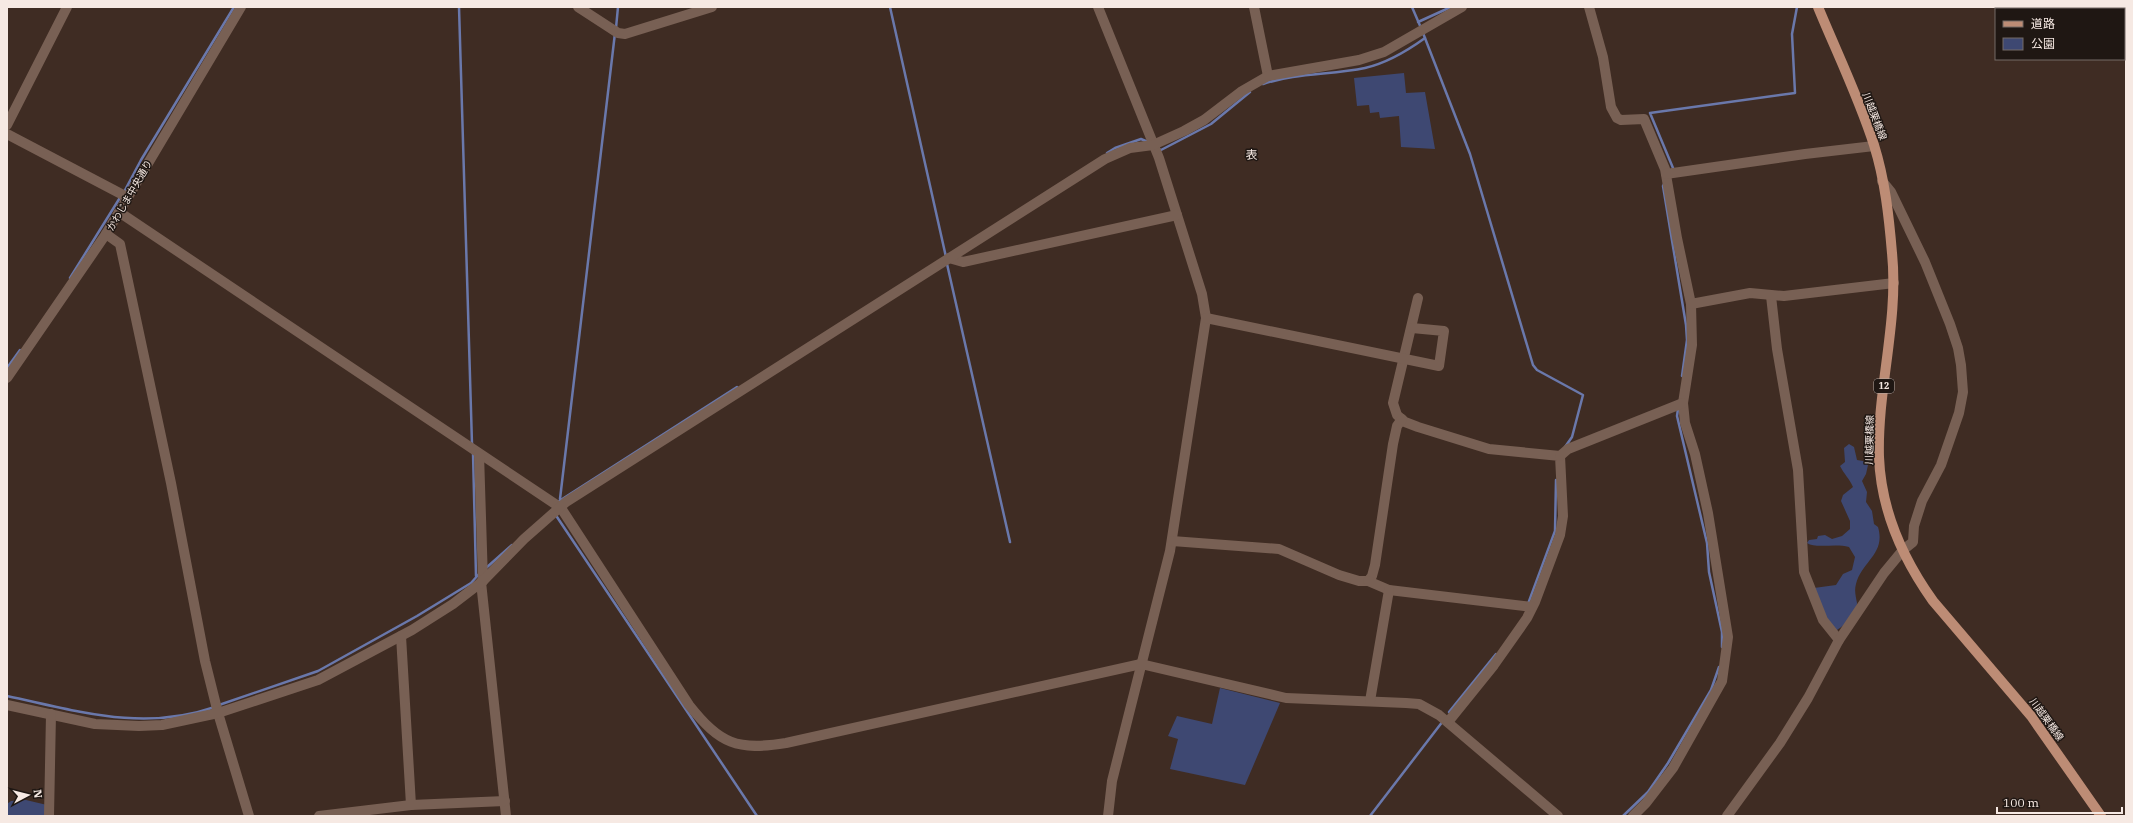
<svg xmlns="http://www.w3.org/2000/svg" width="2133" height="823" font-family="'IBM Plex Serif','Noto Sans JP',serif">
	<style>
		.green { fill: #3e4872 }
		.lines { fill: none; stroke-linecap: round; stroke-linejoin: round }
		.stream { stroke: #6a78ab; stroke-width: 2.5 }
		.minor { stroke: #786054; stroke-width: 10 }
		.major { stroke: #bd8c75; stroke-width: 10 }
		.labels { text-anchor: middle; stroke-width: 3; stroke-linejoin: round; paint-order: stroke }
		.shield { fill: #1f1713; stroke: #b6aaa5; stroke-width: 1 }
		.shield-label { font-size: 9px; font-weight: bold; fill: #f6e9e3 }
		.street-label { font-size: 10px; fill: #f6e9e3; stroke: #1f1713 }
		.quarter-label { font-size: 12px; fill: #f6e9e3; stroke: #1f1713 }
	</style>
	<rect width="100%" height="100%" fill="#3f2c23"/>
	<g class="green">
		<polygon points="1404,73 1406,93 1425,92 1435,149 1401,147 1399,116 1380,118 1379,112 1370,113 1369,105 1357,106 1354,78"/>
		<path d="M1849,444L1854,447L1857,460L1863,461L1868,465L1866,474L1862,481L1867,492L1866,502L1872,511L1874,524L1878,527C1886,554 1862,561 1856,584C1854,591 1856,597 1857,603C1857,613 1844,627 1835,631L1827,619L1814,588L1836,585L1843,574L1852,570L1855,557L1849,547C1835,543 1816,549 1807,543L1809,540L1817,539L1818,536L1825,535L1832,539L1842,536L1850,529V521L1841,501L1843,495L1853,487C1849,478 1844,474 1840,466L1845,462L1844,448Z"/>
		<polygon points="1220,688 1280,703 1245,785 1170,769 1178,739 1168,736 1177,716 1212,724"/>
		<polygon points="26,800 47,805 46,816 7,816 7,804 11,801"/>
	</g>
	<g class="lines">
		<g class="stream">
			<polyline points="459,7 472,444"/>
			<polyline points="890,7 946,257"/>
			<polyline points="1412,7 1421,28"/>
			<polyline points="1418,22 1451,7"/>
			<polyline points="616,28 618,7"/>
			<polyline points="1423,33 1470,154 1533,365 1537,370 1583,395 1572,437 1565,447"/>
			<path d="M1263,84C1296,73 1331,75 1365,68C1387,63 1407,51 1425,38"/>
			<polyline points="1159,149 1161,150 1211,124 1250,92"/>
			<polyline points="1107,153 1115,148 1141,139 1148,142"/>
			<polyline points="1672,171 1673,168 1650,113 1795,93 1792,34 1797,7"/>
			<polyline points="1664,184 1663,186 1686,325 1687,340 1682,376"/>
			<polyline points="124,192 141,160 234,7"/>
			<polyline points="947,264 1010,542"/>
			<polyline points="70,278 121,196"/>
			<polyline points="7,368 20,350"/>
			<polyline points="1678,409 1677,416 1707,543 1709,572 1722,632 1722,647"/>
			<polyline points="473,453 476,576"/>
			<polyline points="560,499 615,33"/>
			<polyline points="556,503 737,387"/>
			<polyline points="555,514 757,816"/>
			<polyline points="486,568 512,545"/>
			<polyline points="1528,604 1555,531 1556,480"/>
			<path d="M7,696C78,711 143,732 215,707"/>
			<polyline points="219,705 318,671 417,616 471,583 479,574"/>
			<polyline points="1449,712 1496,654"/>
			<polyline points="1370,816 1443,721"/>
			<polyline points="1623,816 1648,792 1668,763 1711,690 1719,667"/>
		</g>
		<g class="minor">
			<polyline points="578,7 618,33 625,34 712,7"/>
			<polyline points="1098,7 1159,158 1202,294 1206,318 1170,551 1112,781 1108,816"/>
			<polyline points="1254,7 1268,76"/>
			<polyline points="1589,7 1603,57 1611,107 1617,118 1621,120 1644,119 1665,169 1677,238 1691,304 1692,345 1683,403 1685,423 1695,454 1708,513 1728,637 1722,681 1673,768 1646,803 1633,816"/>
			<polyline points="7,125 67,7"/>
			<polyline points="7,134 127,197"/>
			<polyline points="1666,174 1805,154 1874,146"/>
			<path d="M119,212L561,508L689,705C720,744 737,751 786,743L1141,664L1286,698L1406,703L1419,704L1439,715L1558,816"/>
			<polyline points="106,234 120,244 171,483 205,661 218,713 249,816"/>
			<polyline points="949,258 963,262 1177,215"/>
			<polyline points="1771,296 1777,349 1798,470 1804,572 1823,620 1839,640"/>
			<polyline points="1418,298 1393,403 1397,415 1405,422 1418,427 1489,449 1560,456 1563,516 1560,535 1535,602 1527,618 1494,665 1448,722"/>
			<polyline points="1691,304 1750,293 1784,296 1894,283"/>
			<polyline points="1206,318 1439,366 1444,331 1412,328"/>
			<polyline points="7,378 106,234 241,7"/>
			<polyline points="479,454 483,581"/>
			<polyline points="1560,456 1568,449 1683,403"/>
			<polyline points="1172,541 1279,549 1339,575 1359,581 1368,581 1372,576 1375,565 1393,444 1397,426 1402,419"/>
			<polyline points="1368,581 1389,590 1532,607"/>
			<polyline points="481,582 506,816"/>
			<polyline points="401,636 411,805"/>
			<polyline points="1370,701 1389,590"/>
			<polyline points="7,705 95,724 139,726 162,725 218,713 318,680 412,630 453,604 483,581 524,539 566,502 1105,159 1130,148 1153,145 1184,131 1204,120 1242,91 1268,76 1359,60 1384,52 1462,7"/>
			<polyline points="49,816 51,714"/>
			<polyline points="319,816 411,805 505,801"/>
			<polyline points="1727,816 1780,743 1808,698 1839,640 1884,573 1903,550 1913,542 1914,526 1922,501 1941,465 1959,413 1963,392 1961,365 1958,348 1950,324 1925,262 1891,192 1882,181"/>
		</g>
		<path class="major" d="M1818,7C1837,53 1859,98 1874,145C1885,180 1889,217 1892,253C1899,321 1877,389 1879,457C1881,509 1903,559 1933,601L2031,716L2101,816"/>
	</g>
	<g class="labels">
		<rect class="shield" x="1874" y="379" width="20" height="14" rx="3"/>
		<g class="shield-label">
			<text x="1884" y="389">12</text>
		</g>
		<g class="street-label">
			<text transform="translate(1875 116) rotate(69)" y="4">川越栗橋線</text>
			<text transform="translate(129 195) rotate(-60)" y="4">かわじま中央通り</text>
			<text transform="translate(1869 440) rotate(-89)" y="4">川越栗橋線</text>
			<text transform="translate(2047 719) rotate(54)" y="4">川越栗橋線</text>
		</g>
		<g class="quarter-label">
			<text x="1252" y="159">表</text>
		</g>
	</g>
	<rect width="2133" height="823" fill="none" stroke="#f6e9e3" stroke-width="16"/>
	<rect x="1995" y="8" width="130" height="52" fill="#1f1713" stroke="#756b66"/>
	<rect x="2003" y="21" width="20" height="6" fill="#bd8c75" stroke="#756b66"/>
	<text x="2031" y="28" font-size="12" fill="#f6e9e3">道路</text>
	<rect x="2003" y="38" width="20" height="12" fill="#3e4872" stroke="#756b66"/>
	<text x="2031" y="48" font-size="12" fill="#f6e9e3">公園</text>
	<g transform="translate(28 795) rotate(83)" stroke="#1f1713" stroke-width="3" paint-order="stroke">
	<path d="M0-3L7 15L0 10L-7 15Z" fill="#f6e9e3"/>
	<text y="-6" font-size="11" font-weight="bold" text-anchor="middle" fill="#f6e9e3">N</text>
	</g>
	<path d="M1997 807v6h125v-6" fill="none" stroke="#f6e9e3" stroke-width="2"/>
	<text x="2003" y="807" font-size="12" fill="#f6e9e3" stroke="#1f1713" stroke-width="3" paint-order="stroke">100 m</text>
</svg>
